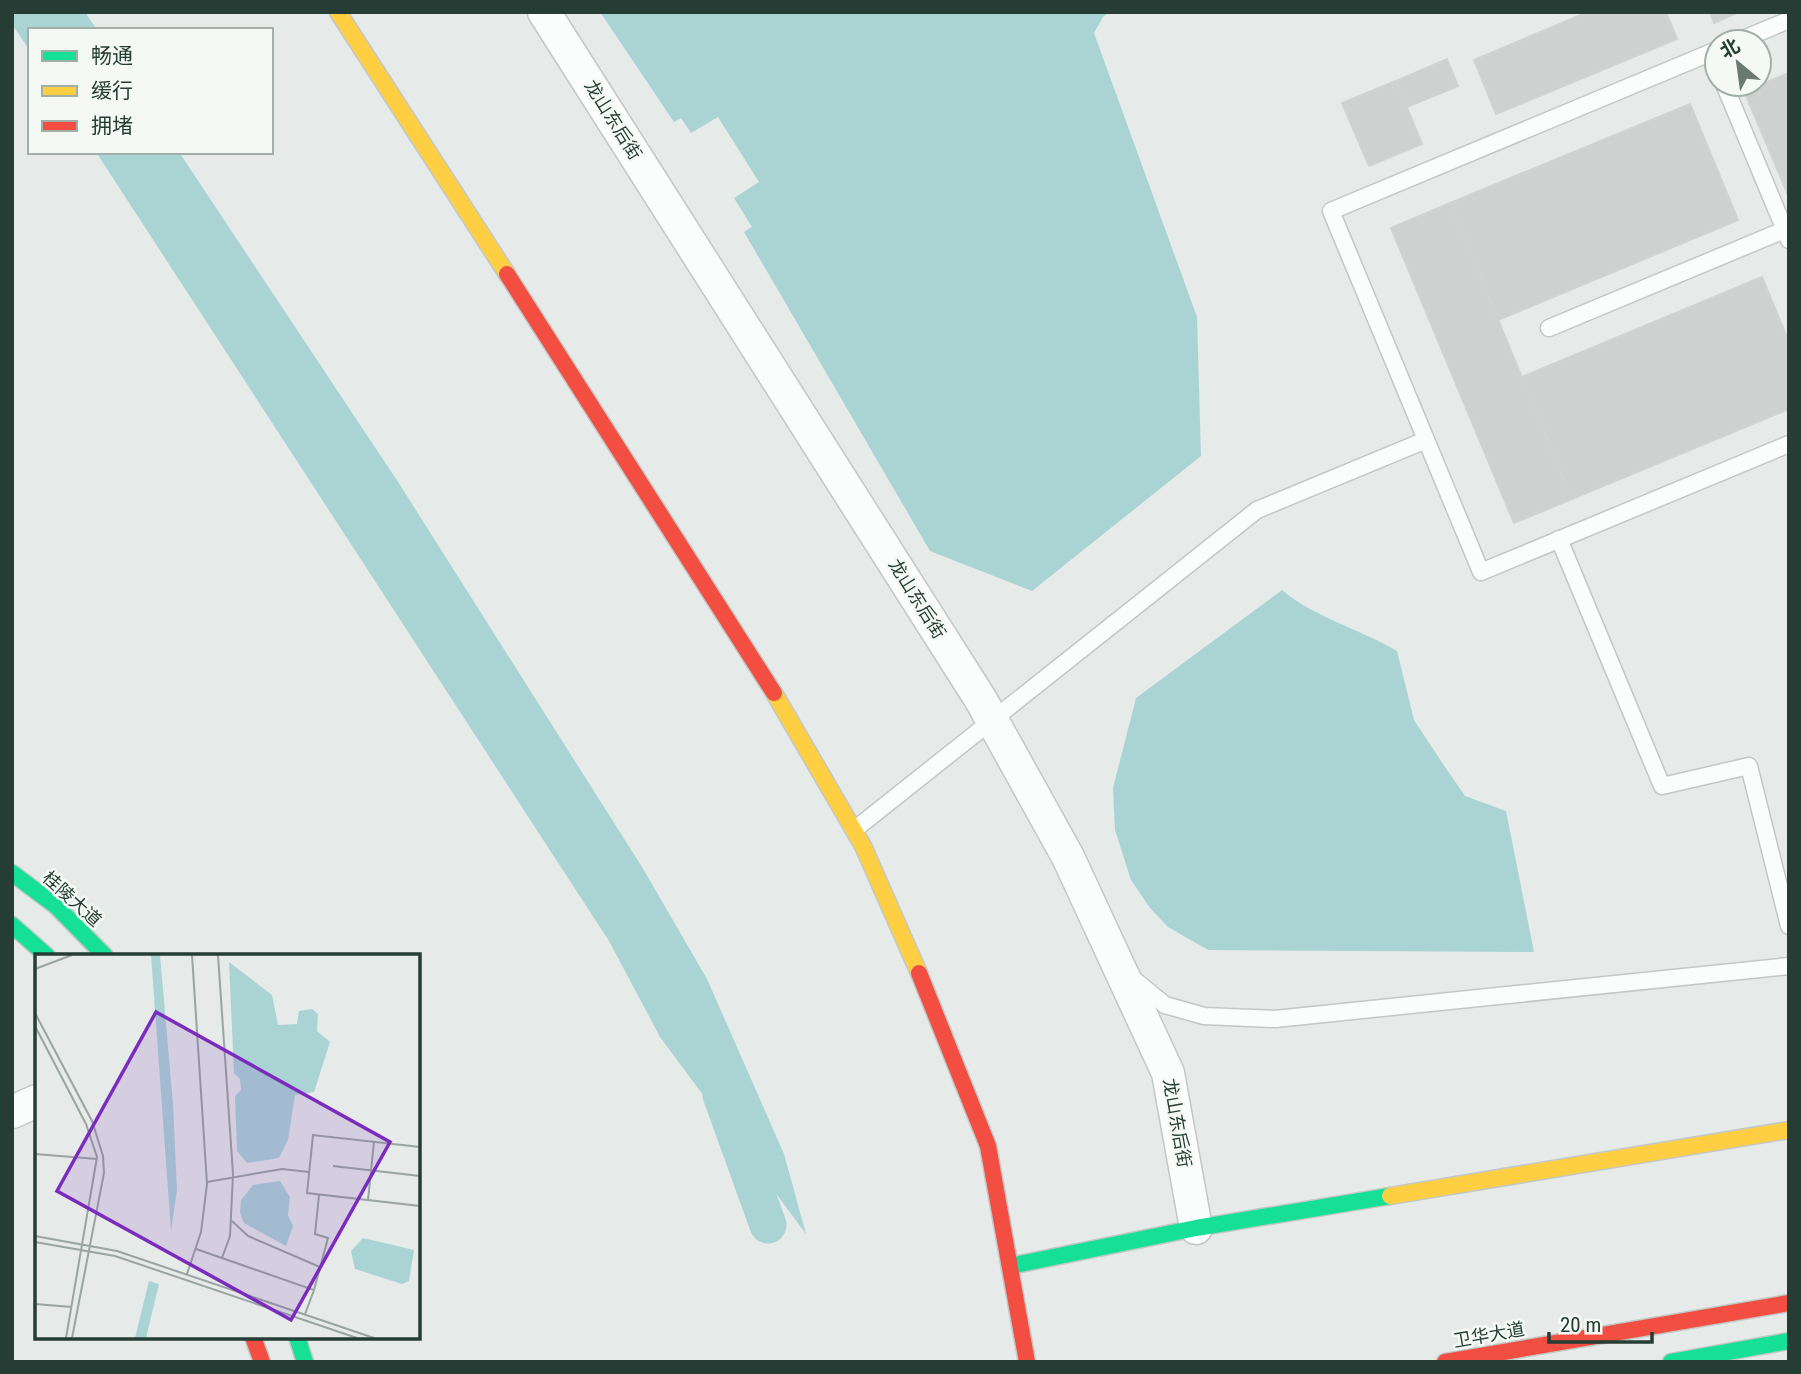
<svg xmlns="http://www.w3.org/2000/svg" width="1801" height="1374" font-family="'Roboto Condensed','Noto Sans SC',sans-serif">
	<style>
		.water { fill: #aad4d4 }
		.lines { fill: none; stroke-linecap: round; stroke-linejoin: round }
		.canal { stroke: #aad4d4; stroke-width: 37 }
		.building { fill: #cdd2d0; stroke: #cfd3d1; stroke-width: 2 }
		.lane-casing { stroke: #c3c7c5; stroke-width: 19 }
		.street-casing { stroke: #c3c7c5; stroke-width: 35 }
		.fast-casing { stroke: #c2c8c5; stroke-width: 19 }
		.slow-casing { stroke: #c2c8c5; stroke-width: 19 }
		.jam-casing { stroke: #c2c8c5; stroke-width: 19 }
		.lane { stroke: #fbfcfc; stroke-width: 16 }
		.street { stroke: #fbfcfc; stroke-width: 32 }
		.fast { stroke: #16e098; stroke-width: 16 }
		.slow { stroke: #ffcf43; stroke-width: 16 }
		.jam { stroke: #f24e42; stroke-width: 16 }
		.labels { text-anchor: middle; stroke-width: 5; stroke-linejoin: round; paint-order: stroke }
		.street-label { font-size: 18px; fill: #253d34; stroke: #f5f9f6 }
		.inset-road { fill: none; stroke: #99a5a0; stroke-width: 2 }
		.view { fill: #7b2cbf; fill-opacity: 0.15; stroke: #7b2cbf; stroke-width: 3.5 }
		.inset-edge { fill: none; stroke: #253d34; stroke-width: 3.5 }
	</style>
	<rect width="100%" height="100%" fill="#e6eae8"/>
	<g class="water">
		<polygon points="12,12 85,12 97,30 30,30 30,51 12,24"/>
		<polygon points="600,12 1110,12 1103,17 1094,33 1197,317 1201,456 1032,591 930,551 744,232 752,227 734,198 759,182 718,117 691,133 681,118 674,122"/>
		<polygon points="96,152 179,152 400,485 642,867 707,979 784,1154 806,1234 660,1037 609,941"/>
		<path d="M1282,590C1315,618 1360,629 1397,651L1414,720L1443,764L1465,796L1506,811L1534,952L1208,950L1168,927L1150,908L1131,880L1115,830L1113,788L1136,698Z"/>
	</g>
	<g class="lines">
		<polyline class="canal" points="721,1095 768,1225"/>
	</g>
	<g class="building">
		<polygon points="1588,12 1666,12 1677,39 1496,114 1474,60"/>
		<polygon points="1710,12 1739,12 1714,23"/>
		<polygon points="1447,59 1458,86 1407,107 1396,81"/>
		<polygon points="1789,73 1789,197 1744,91"/>
		<polygon points="1396,81 1422,144 1369,166 1342,103"/>
		<polygon points="1690,104 1738,220 1498,320 1450,203"/>
		<polygon points="1450,203 1572,499 1514,523 1391,228"/>
		<polygon points="1762,277 1789,342 1789,409 1572,499 1522,377"/>
	</g>
	<g class="lines">
		<g class="lane-casing">
			<g id="lane">
				<polyline points="1736,42 1789,20"/>
				<polyline points="1717,50 1331,211 1481,572 1789,444"/>
				<polyline points="1724,84 1789,240"/>
				<polyline points="1549,328 1789,228"/>
				<polyline points="1559,539 1662,786 1749,766 1789,926"/>
				<polyline points="854,830 1257,510 1426,440"/>
				<polyline points="1131,977 1165,1005 1204,1016 1275,1019 1789,966"/>
			</g>
		</g>
		<g class="street-casing">
			<g id="street">
				<polyline points="544,12 981,700 1068,857 1168,1073 1196,1228"/>
				<polyline points="12,1112 37,1101"/>
			</g>
		</g>
		<g class="fast-casing">
			<g id="fast">
				<polyline points="12,873 56,906 105,956"/>
				<polyline points="12,925 47,956"/>
				<polyline points="1010,1266 1196,1228 1390,1196"/>
				<polyline points="297,1337 305,1362"/>
				<polyline points="1671,1362 1789,1341"/>
			</g>
		</g>
		<g class="slow-casing">
			<g id="slow">
				<polyline points="338,12 507,274"/>
				<polyline points="774,693 863,846 919,973"/>
				<polyline points="1390,1196 1789,1130"/>
			</g>
		</g>
		<g class="jam-casing">
			<g id="jam">
				<polyline points="507,274 774,693"/>
				<polyline points="919,973 988,1146 1027,1362"/>
				<polyline points="253,1337 262,1362"/>
				<polyline points="1445,1362 1789,1303"/>
			</g>
		</g>
		<use href="#lane" class="lane"/>
		<use href="#street" class="street"/>
		<use href="#fast" class="fast"/>
		<use href="#slow" class="slow"/>
		<use href="#jam" class="jam"/>
	</g>
	<g class="labels">
		<g class="street-label">
			<text transform="translate(613 120) rotate(58)" y="6">龙山东后街</text>
			<text transform="translate(917 599) rotate(58)" y="6">龙山东后街</text>
			<text transform="translate(72 899) rotate(42)" y="6">桂陵大道</text>
			<text transform="translate(1177 1123) rotate(80)" y="6">龙山东后街</text>
			<text transform="translate(1489 1335) rotate(-10)" y="6">卫华大道</text>
		</g>
	</g>
	<g transform="translate(35 954)">
		<rect width="385" height="385" fill="#e6eae8"/>
		<path d="M116,1H125L138,150L142,236L136,277ZM194,8L237,41L243,71L262,70L264,57L277,55L283,60L282,77L295,88L279,138L260,141L253,186L244,204L212,209L202,197L200,142L206,136L205,125L199,119ZM245,227L255,243L253,261L258,272L251,292L209,269L205,259L206,246L218,231ZM328,284L379,296L374,327L367,330L320,315L316,297ZM114,327L124,330L111,384H100Z" fill="#aad4d4"/>
		<path class="inset-road" d="M183,1L198,220L195,282L187,304M0,15L37,1M0,59L57,167L68,202L69,219L37,384M0,72L51,170L62,203L31,384M385,193L278,181L272,239L385,252M0,200L62,205M298,212L385,222M172,228L247,215L274,218M333,246L339,188M197,267L213,282L285,313M0,282L82,297L339,384M0,288L80,302L322,384M161,295L279,336L270,360M152,320L166,278L172,230L157,1M279,336L293,284L280,280L284,241M0,350L37,353"/>
		<path class="view" d="M121,58L355,188L256,366L22,237Z"/>
		<rect width="385" height="385" class="inset-edge"/>
	</g>
	<rect width="1801" height="1374" fill="none" stroke="#253d34" stroke-width="28"/>
	<rect x="28" y="28" width="245" height="126" fill="#f5f9f6" stroke="#a2aea8" stroke-width="2"/>
	<rect x="42" y="51" width="35" height="10" fill="#16e098" stroke="#a2aea8" stroke-width="2"/>
	<text x="91" y="63" font-size="21" fill="#253d34">畅通</text>
	<rect x="42" y="86" width="35" height="10" fill="#ffcf43" stroke="#a2aea8" stroke-width="2"/>
	<text x="91" y="98" font-size="21" fill="#253d34">缓行</text>
	<rect x="42" y="121" width="35" height="10" fill="#f24e42" stroke="#a2aea8" stroke-width="2"/>
	<text x="91" y="133" font-size="21" fill="#253d34">拥堵</text>
	<g transform="translate(1738 63) rotate(331)"><circle r="33" fill="#f5f9f6" stroke="#a2aea8" stroke-width="2"/>
	<path d="M0-5L12 26L0 18L-12 26Z" fill="#697a73"/>
	<text y="-10" font-size="19" font-weight="bold" text-anchor="middle" fill="#253d34">北</text>
	</g>
	<path d="M1549 1332v10h103v-10" fill="none" stroke="#253d34" stroke-width="3.5"/>
	<text x="1560" y="1332" font-size="21" fill="#253d34" stroke="#f5f9f6" stroke-width="5" paint-order="stroke">20 m</text>
</svg>
